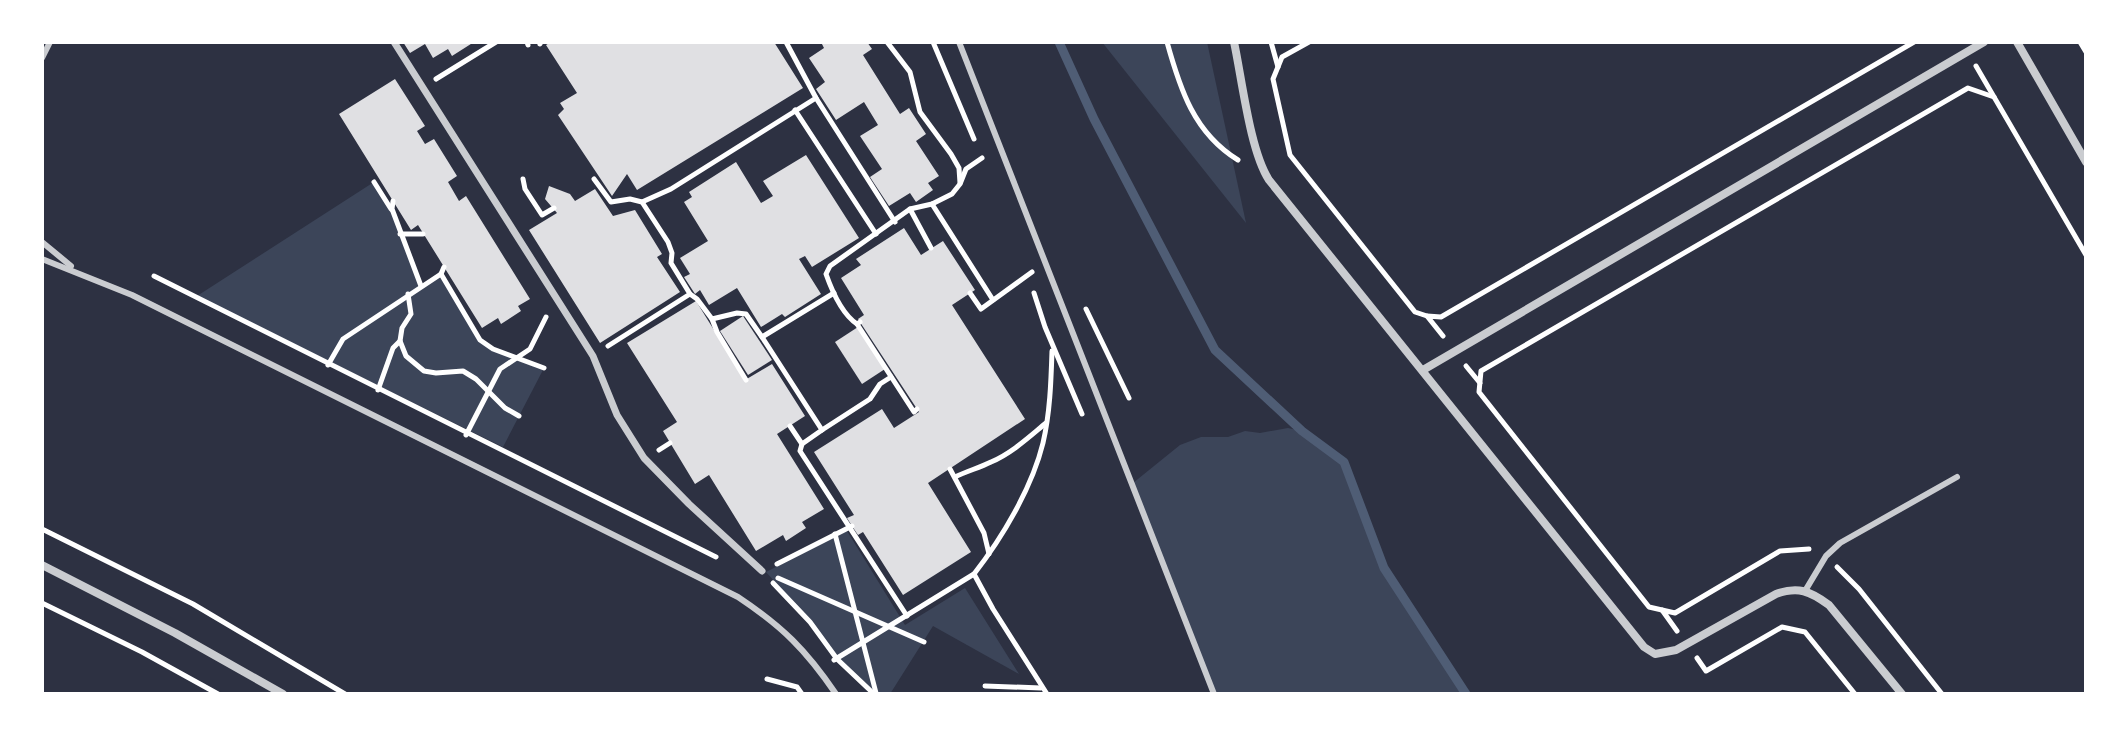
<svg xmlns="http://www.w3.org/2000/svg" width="2128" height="736" font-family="Raleway,sans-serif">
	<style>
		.green { fill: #3c4559 }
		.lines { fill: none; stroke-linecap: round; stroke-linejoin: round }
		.stream { stroke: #4f5d75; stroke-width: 9 }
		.building { fill: #e0e0e3 }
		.path { stroke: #fff; stroke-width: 5 }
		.service { stroke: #caccd0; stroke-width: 6 }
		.pedestrian { stroke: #caccd0; stroke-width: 7 }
		.minor { stroke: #caccd0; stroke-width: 8 }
	</style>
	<rect width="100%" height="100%" fill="#2d3142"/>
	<g class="green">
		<polygon points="1102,42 1207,42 1246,223"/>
		<polygon points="374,182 392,209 421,285 441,274 480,340 493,349 544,368 503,447 197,296"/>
		<polygon points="1288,428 1302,431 1344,462 1384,568 1466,694 1215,694 1133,483 1180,445 1201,437 1228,437 1245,431 1260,433"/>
		<polygon points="847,531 905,625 965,588 1019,674 933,626 890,694 877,694 839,659 811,622 766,572"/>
	</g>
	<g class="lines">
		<polyline class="stream" points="1059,42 1094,119 1215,350 1302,431 1344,462 1384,568 1466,694"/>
	</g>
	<g class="building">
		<polygon points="403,42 474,42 452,56 448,49 433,58 425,44 410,53"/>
		<polygon points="551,42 774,42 803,88 637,190 627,174 612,196 558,115 564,109 560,103 577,93 546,45"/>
		<polygon points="821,42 867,42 872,49 863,55 900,114 909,108 926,134 916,141 939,176 928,183 933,190 916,202 910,193 889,206 870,177 882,169 860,136 878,125 864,102 836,120 816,89 825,82 809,58 824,48"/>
		<polygon points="395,79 425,126 417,131 425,144 434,139 457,176 448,182 459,201 466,196 530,299 518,306 521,311 501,324 498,318 482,328 418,225 411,230 339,114"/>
		<polygon points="806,155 859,238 812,267 805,256 799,259 821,294 785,317 782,314 761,327 737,288 709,305 700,290 695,294 684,277 690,274 680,258 708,241 684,202 692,197 689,192 736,162 761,203 773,196 763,181"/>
		<polygon points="549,186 570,194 575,201 595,189 613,216 635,210 662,254 657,257 680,292 600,343 529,230 557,213 545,199"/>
		<polygon points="904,228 921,255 943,241 975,290 952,305 1025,419 928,483 971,552 903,595 863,532 858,535 852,526 847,518 854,515 814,452 882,409 894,428 919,412 858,319 864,315 841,278 861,265 856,259"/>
		<polygon points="696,301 745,380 772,364 805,416 777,434 824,509 802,522 806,528 786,541 783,535 756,551 709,475 695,484 663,431 677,422 627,343"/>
		<polygon points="743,316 772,360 748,375 720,331"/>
		<polygon points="858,327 885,369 862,384 835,342"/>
	</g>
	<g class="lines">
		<g class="path">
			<polyline points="527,42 528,45"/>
			<polyline points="786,42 816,98 895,222"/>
			<polyline points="887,42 910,72 920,112 951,154 959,168 960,183"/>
			<polyline points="933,42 974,139"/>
			<path d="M1167,42C1180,89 1194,133 1238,160"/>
			<polyline points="1271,42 1278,67"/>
			<polyline points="1309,42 1282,57 1273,79 1290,155 1415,312 1427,316"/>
			<polyline points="2080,42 2086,52"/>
			<polyline points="540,44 541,42"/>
			<polyline points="1976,66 2086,255"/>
			<polyline points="436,79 496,42"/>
			<polyline points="795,110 876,234"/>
			<polyline points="523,179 525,189 542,215 554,208"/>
			<polyline points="594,179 611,202 630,199 642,202 668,242 672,253 671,263 690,294 608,346"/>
			<polyline points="374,182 391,209"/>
			<polyline points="393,201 392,209 421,286"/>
			<polyline points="642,202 671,189 816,98"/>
			<polyline points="932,204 993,300"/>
			<polyline points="910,209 931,248"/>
			<polyline points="400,234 423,234"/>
			<polyline points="441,274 480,340 493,349 544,368"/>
			<polyline points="154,276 716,557"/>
			<polyline points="970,293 981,309 1032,272"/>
			<polyline points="1034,293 1045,327 1082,414"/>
			<polyline points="690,294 697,299 712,319 737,313 746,314 762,337 834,293"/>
			<polyline points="1086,309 1129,398"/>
			<polyline points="712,319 717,332 746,380"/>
			<path d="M860,322L857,324C842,314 832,291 826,274L830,266L910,209L932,204L952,194L960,184L966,169L982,158"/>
			<polyline points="857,324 914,412 917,409"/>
			<polyline points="1443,336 1427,316 1441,317 1914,42"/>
			<polyline points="762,337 822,430 802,444 800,451 907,616"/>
			<polyline points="400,341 406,356 424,371 436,373 463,371 476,379 505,408 519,416"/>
			<polyline points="328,365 343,339 441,274 444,267"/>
			<polyline points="1466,366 1480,383"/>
			<polyline points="378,390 393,348 400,341 402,328 411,314 408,294"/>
			<polyline points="790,426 802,444"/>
			<polyline points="822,430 870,399 880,384 891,377"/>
			<polyline points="466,435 500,369 530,349 546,317"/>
			<polyline points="659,450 670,443"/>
			<polyline points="950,469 984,533 989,554"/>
			<path d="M955,477C967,471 979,468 991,462C1012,453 1029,437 1046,423"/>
			<polyline points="42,529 193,604 345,694"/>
			<polyline points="835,534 876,693"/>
			<polyline points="777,564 852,526"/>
			<polyline points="1837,567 1859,589 1942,694"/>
			<polyline points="974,574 993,609 1047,694"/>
			<polyline points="778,578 924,642"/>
			<polyline points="773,583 810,622 837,659 874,694"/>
			<polyline points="42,603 142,652 218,694"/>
			<polyline points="1662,610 1649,607 1479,392 1481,371 1968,88 1994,97"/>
			<polyline points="1677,631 1662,610 1675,613 1780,551 1809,549"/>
			<polyline points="1697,658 1706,671 1782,627 1805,632 1855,694"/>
			<path d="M834,660L974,574C1002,538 1032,488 1043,443C1050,413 1051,382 1052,351"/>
			<polyline points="767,679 797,687 802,694"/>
			<polyline points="985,686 1041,688"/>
		</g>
		<g class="service">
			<polyline points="959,42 1214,694"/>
			<polyline points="42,58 50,42"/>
			<polyline points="42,242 71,266"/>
			<path d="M42,259L132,295L738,597C783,627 806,650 836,694"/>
			<polyline points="1805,591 1826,556 1840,543 1957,477"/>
		</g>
		<polyline class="pedestrian" points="394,42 593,356 617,415 644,458 689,504 762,571"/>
		<g class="minor">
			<path d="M1234,42C1242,79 1250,151 1269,180L1644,647L1655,654L1676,650L1776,594C1798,586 1810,591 1829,605L1902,694"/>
			<polyline points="2017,42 2086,162"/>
			<polyline points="1423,370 1984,42"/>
			<polyline points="42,565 175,633 283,694"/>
		</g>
	</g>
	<rect width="2128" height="736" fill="none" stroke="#ffffff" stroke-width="88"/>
</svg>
